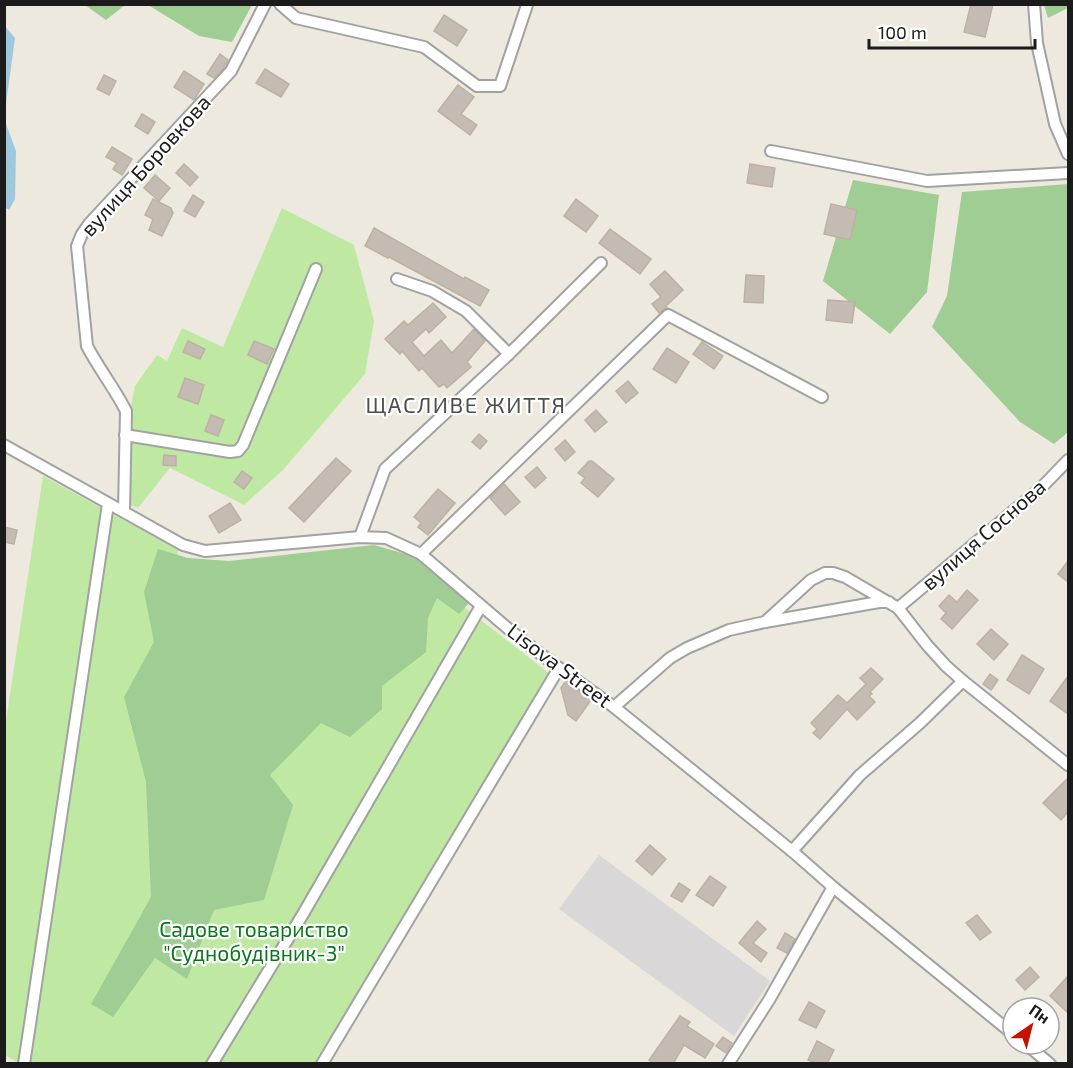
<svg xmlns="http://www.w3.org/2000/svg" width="1073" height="1068" font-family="'Exo 2',sans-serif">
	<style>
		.residential { fill: #d9d7d7 }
		.grass { fill: #bfe9a3 }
		.forest { fill: #9fcd93 }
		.water { fill: #9ec9dc }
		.building { fill: #c4bcb3; stroke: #beb1a2; stroke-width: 1.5 }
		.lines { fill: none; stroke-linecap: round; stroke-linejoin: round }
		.minor-casing { stroke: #a2a2a2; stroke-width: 14 }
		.minor { stroke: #fff; stroke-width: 10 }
		.labels { text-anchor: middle; stroke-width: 4.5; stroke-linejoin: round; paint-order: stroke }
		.street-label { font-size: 21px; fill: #1b1b1b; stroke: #fff }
		.park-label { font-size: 21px; fill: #09781c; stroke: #fff }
		.neighbourhood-label { font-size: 22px; letter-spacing: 1.5px; fill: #4e4e4e; stroke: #fff }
	</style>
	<rect width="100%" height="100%" fill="#ede9df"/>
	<polygon class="residential" points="599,855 770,981 734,1036 559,909"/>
	<g class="grass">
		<polygon points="282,208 354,245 374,321 365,374 283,470 244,505 170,468 138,508 124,502 125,435 135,386 157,355 167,361 182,328 223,347"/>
		<polygon points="43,476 178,550 153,875 413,567 550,674 321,1063 20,1064 5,1055 4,734"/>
	</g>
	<g class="forest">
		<polygon points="85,5 125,5 106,20"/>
		<polygon points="148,5 252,5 232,42 199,36"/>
		<polygon points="1044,5 1068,5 1068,8 1048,18"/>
		<polygon points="853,180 939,195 927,292 890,334 823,281"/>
		<polygon points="1068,184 1068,432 1054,444 1020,422 932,327 947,296 962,192"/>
		<polygon points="374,545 416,557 470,602 459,614 437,598 428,618 426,652 382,686 382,709 350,737 321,723 270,775 293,805 264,900 214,910 187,979 155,958 113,1017 91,1004 151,897 146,782 124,697 154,642 144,592 158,549 188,558 229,561"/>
	</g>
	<g class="water">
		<polygon points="5,26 15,38 5,111 4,111"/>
		<polygon points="5,121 16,151 15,199 9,210 4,207"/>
	</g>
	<g class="building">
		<polygon points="971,4 993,4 985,37 964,32"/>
		<polygon points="444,15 467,30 457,46 434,31"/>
		<polygon points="220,54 228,60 223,69 214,78 207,74"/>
		<polygon points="265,69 289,84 281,97 256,83"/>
		<polygon points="184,71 204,84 194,100 174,87"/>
		<polygon points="104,75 116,81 109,95 97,89"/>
		<polygon points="458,85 474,97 461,114 477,125 470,135 438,111"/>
		<polygon points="142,114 155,122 148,134 135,126"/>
		<polygon points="112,147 132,159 122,175 113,169 117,163 106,157"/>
		<polygon points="184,164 198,177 190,186 176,173"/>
		<polygon points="750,164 775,168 772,187 747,183"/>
		<polygon points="155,175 170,188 159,201 144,188"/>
		<polygon points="193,195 204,202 195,217 184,211"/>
		<polygon points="153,199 171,208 173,213 162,236 149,230 153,219 145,215"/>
		<polygon points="576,199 598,216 586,232 564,216"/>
		<polygon points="831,204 857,210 850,240 824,234"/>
		<polygon points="374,228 464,279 465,277 489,290 480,306 389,257 388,258 365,246"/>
		<polygon points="610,229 651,259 640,274 599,243"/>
		<polygon points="665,271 683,290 666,306 667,308 659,313 652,304 661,297 650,284"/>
		<polygon points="746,275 764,276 763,303 744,302"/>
		<polygon points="828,300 855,302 852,323 826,320"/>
		<polygon points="433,303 446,317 429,333 426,329 412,342 424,356 441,340 452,353 474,329 485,341 467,362 471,367 447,388 444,384 439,387 422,368 419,371 402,351 400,354 385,339 404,321 408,325"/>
		<polygon points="188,341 205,349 200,359 183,352"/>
		<polygon points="254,341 274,349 267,364 248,355"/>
		<polygon points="702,342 723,356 714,369 693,354"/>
		<polygon points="667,348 689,362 676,383 653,369"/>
		<polygon points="185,378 204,385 198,404 178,397"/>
		<polygon points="628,381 638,393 626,403 616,391"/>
		<polygon points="596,410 607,422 595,432 585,420"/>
		<polygon points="211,415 224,420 218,436 205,431"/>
		<polygon points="479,434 487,441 480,449 472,442"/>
		<polygon points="565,440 575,452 565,461 555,449"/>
		<polygon points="164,455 176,456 176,466 163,465"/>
		<polygon points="336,458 351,471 304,522 289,508"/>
		<polygon points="589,461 592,461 614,479 598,497 581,483 585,478 578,473"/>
		<polygon points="537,467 546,478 535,488 525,477"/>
		<polygon points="242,471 252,478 244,489 234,482"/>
		<polygon points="504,484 520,502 505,515 490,498"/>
		<polygon points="438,489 455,503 428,535 418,527 421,523 414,517"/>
		<polygon points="230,503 241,520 219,533 209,516"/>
		<polygon points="4,527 17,530 14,544 4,542"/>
		<polygon points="1068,561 1068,582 1058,574"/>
		<polygon points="967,590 978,600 952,629 941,619 946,613 939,606 949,595 957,602"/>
		<polygon points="991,629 1008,644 994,660 977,644"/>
		<polygon points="1022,655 1044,669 1029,694 1007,680"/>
		<polygon points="871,668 883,679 870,692 872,694 869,696 875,702 857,720 847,709 820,739 813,733 817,729 811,723 838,695 847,703 866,684 860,678"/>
		<polygon points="990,674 998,680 991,690 983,684"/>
		<polygon points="1068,676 1068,714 1050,701"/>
		<polygon points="565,682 591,700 576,721 568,715 561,688"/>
		<polygon points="1068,778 1068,812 1061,820 1043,803"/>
		<polygon points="650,845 666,859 652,875 636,861"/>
		<polygon points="710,876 726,887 713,906 696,895"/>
		<polygon points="679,883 690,890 682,902 671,896"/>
		<polygon points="977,915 991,932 980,940 966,923"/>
		<polygon points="757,921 766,929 753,943 767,953 761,962 739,943"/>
		<polygon points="785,933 795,939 787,953 777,948"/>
		<polygon points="1030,967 1039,977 1025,990 1016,980"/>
		<polygon points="1068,976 1068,1013 1050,996"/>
		<polygon points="809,1002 825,1011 816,1028 799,1020"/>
		<polygon points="680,1016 690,1022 687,1026 714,1044 705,1058 684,1045 673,1064 655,1064 649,1060"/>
		<polygon points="723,1037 732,1043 726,1053 716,1046"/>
		<polygon points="817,1041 834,1050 827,1064 817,1064 808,1060"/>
	</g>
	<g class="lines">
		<g class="minor-casing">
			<g id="minor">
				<polyline points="280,4 296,18 424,47 477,86 500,86 527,5"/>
				<polyline points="1034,4 1037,43 1055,124 1068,154"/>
				<polyline points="771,151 927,181 1068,173"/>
				<polyline points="509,354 601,263"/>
				<polyline points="125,435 230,452 238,451 243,445 316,269"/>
				<polyline points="4,445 183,545 205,551 360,537 386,538 421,554 512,632 559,668 614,707 792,851 833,887 1013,1034"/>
				<path d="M124,511L126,411C115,389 99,369 87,346L77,246L82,234L89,224L231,71L265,4"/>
				<polyline points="360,537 385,469 509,354 466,311 432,291 397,279"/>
				<polyline points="421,554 668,315 822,397"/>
				<polyline points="898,608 1042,487 1068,460"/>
				<polyline points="765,622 811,580 825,573 833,573 845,577 898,608 927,645 946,666 963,681 1068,765"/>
				<polyline points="614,707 670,658 687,648 729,630 765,622 879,602 889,602"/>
				<polyline points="792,851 860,775 920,723 963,681"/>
				<polyline points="1026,1044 1050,1064"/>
				<polyline points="24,1064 108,504"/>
				<polyline points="212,1064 303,914 481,606"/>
				<polyline points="322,1064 559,668"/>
				<polyline points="728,1064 769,1000 833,887"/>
			</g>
		</g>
		<use href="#minor" class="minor"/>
	</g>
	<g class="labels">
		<g class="street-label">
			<text transform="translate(146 166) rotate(-48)" y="7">вулиця Боровкова</text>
			<text transform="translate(984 535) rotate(-41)" y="7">вулиця Соснова</text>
			<text transform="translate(559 666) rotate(37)" y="7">Lisova Street</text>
		</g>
		<g class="park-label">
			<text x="254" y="937">Садове товариство<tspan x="254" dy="24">"Суднобудівник-3"</tspan></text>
		</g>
		<g class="neighbourhood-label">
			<text x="466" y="413">ЩАСЛИВЕ ЖИТТЯ</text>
		</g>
	</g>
	<rect width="1073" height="1068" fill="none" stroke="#1b1b1b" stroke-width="12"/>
	<g transform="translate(1031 1026) rotate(35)"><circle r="28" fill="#ffffff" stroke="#a4a4a4" stroke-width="1.5"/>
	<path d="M0-4.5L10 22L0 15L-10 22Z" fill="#c51100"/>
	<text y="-9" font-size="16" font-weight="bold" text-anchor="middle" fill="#1b1b1b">Пн</text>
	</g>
	<path d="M869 39v9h166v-9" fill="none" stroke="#1b1b1b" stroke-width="3"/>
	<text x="878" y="39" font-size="18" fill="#1b1b1b" stroke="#ffffff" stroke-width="4.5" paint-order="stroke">100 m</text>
</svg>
